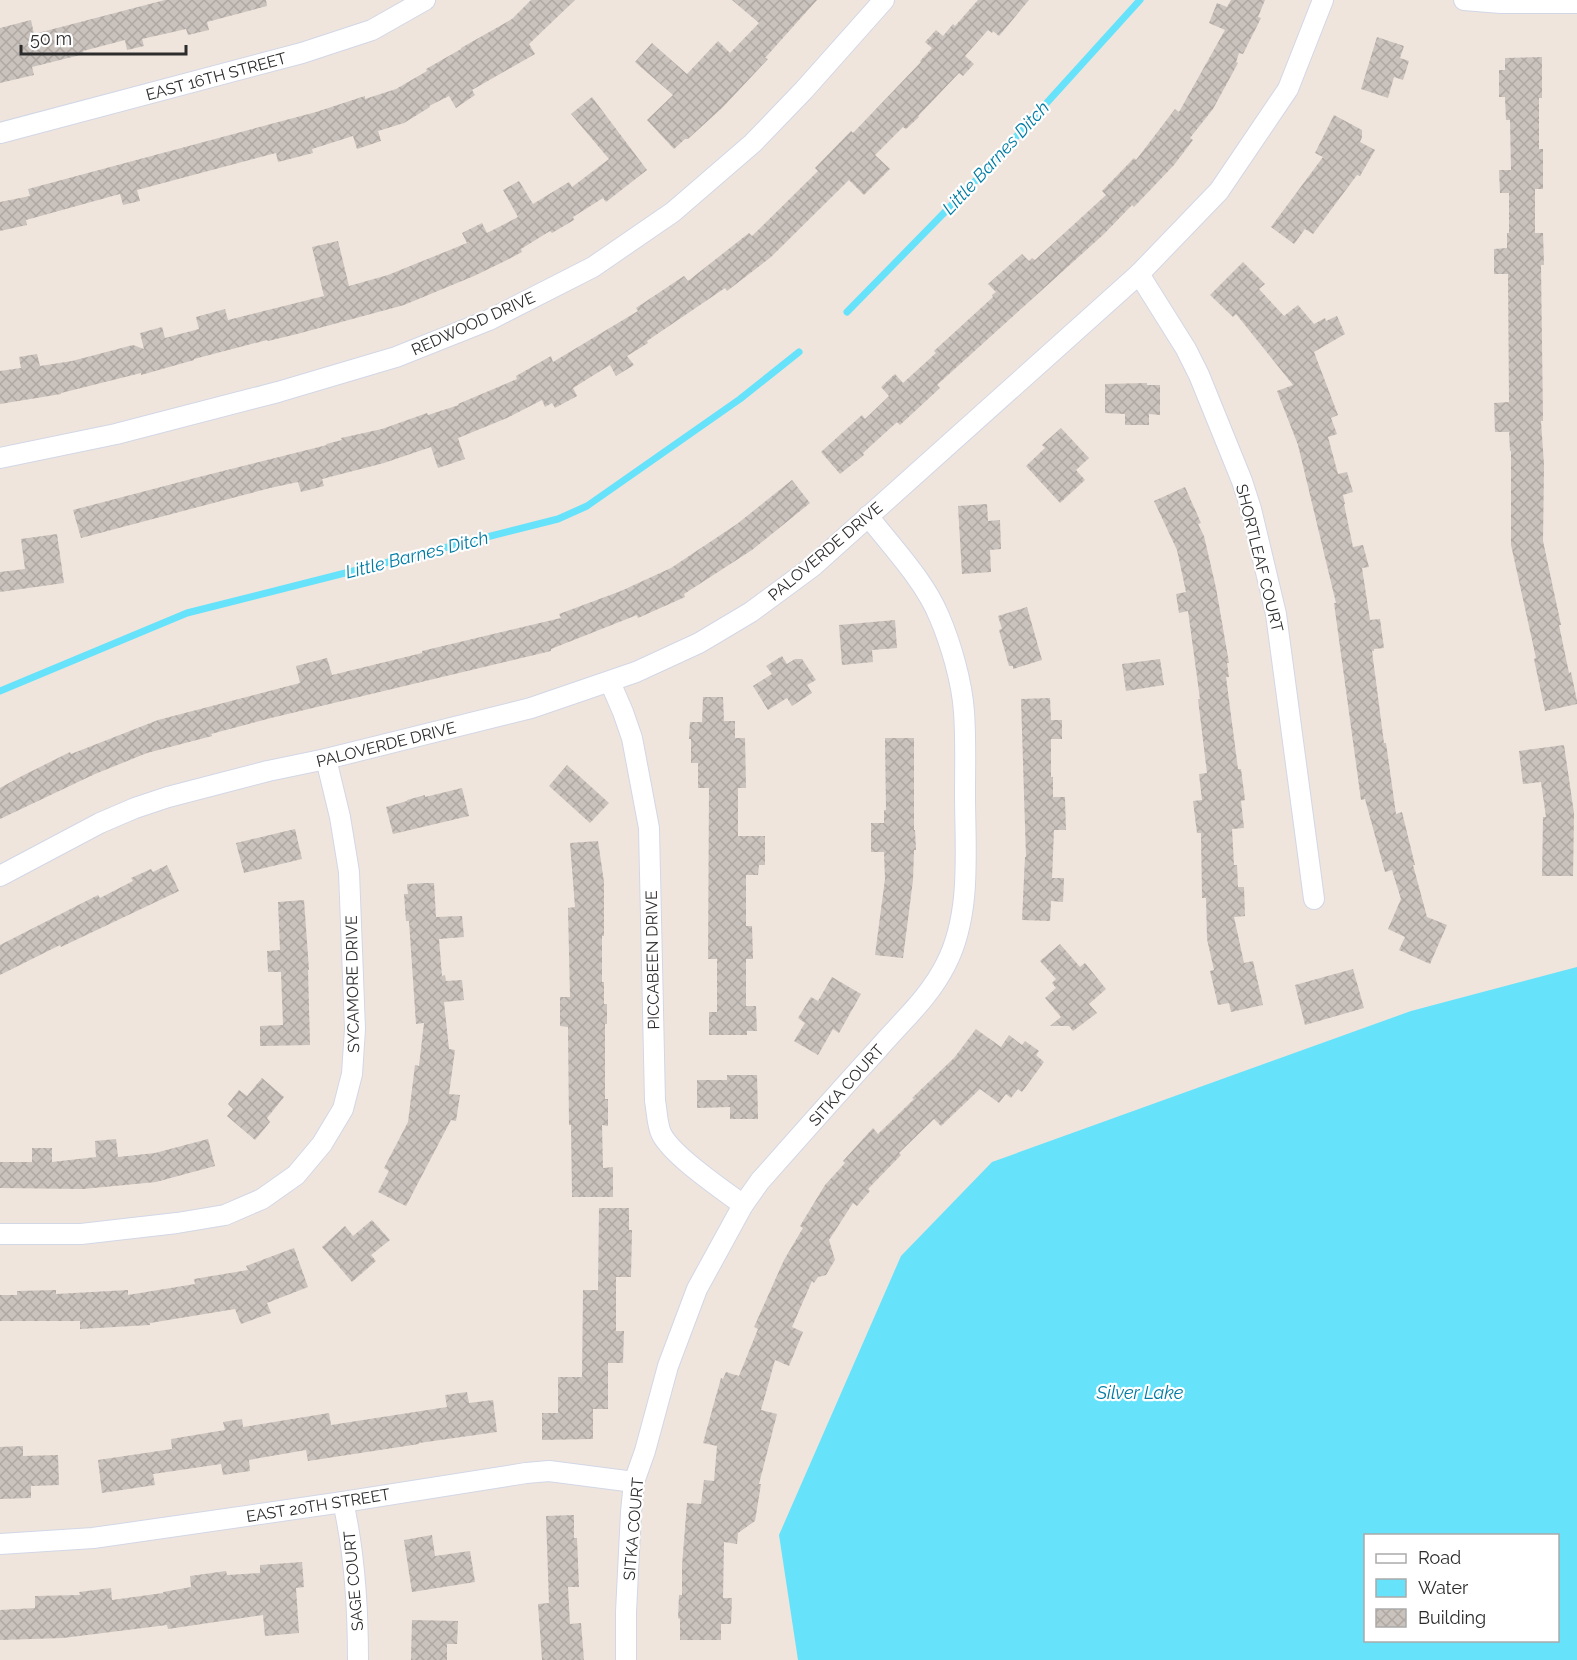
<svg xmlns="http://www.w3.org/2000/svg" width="1577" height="1660" font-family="Raleway,sans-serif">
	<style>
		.water { fill: #66e2fb; fill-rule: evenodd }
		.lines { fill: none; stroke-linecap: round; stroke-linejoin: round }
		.stream { stroke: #66e2fb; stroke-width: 7 }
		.building { fill: url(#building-cross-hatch) }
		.street-casing { stroke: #d2d7e6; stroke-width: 22 }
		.street { stroke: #fff; stroke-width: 20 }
		.labels { text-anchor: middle; stroke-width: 4.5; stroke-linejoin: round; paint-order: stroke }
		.street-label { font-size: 16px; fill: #2c2c2c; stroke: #fff }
		.water-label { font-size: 18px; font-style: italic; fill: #017ba3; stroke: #fff }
	</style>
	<defs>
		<pattern id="building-cross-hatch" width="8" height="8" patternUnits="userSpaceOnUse" patternTransform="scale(1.5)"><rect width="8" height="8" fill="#cac2bc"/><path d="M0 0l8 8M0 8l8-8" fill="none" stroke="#aea7a2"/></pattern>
	</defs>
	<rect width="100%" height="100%" fill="#efe5dd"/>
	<path class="water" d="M1577,967V1660H798L779,1535L901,1256L992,1162L1411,1011ZM1366,1536H1558V1640H1366Z"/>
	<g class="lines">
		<g class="stream">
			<polyline points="847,312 985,171 1140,0"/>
			<polyline points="0,691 187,613 558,519 587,506 740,399 799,352"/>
		</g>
	</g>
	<g class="building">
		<polygon points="165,0 266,0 267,6 207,22 209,30 188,35 186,29 142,39 144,46 127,50 125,40 83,51 84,54 32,67 34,75 0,83 0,28 31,20 34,34"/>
		<polygon points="531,0 575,0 529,44 535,54 472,90 475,95 456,108 449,96 429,106 430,107 404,123 378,131 381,141 357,149 353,136 312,149 313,153 278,162 276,153 137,190 140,201 123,205 120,194 26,220 27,225 0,231 0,202 30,196 28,189 316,112 365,96 365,99 396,89 427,71 426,69 461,49 461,48 512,19"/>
		<polygon points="732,0 817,0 765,58 768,59 723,107 688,139 685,139 674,149 647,120 673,95 635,62 652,43 687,74 718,41 730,53 759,23"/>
		<polygon points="978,0 1029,0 999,36 993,31 992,33 988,30 965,56 974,64 963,76 959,73 918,116 919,117 906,129 903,127 875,155 890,169 864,195 849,180 771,257 727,291 725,288 647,341 648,343 627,356 634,365 616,376 610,365 573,388 577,396 555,408 552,403 545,407 542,400 507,418 458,438 465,459 438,468 431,447 384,463 322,479 324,486 301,492 298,482 270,488 81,538 73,510 199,477 327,445 326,444 342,440 341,438 382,429 427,413 428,415 459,405 458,404 517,379 516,376 551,356 553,362 638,311 636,308 684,276 688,281 749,233 752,236 818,171 815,168 851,131 853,133 921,62 920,61 932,48 925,42 936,30 943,36 953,24 955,26"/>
		<polygon points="1231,0 1265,0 1258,17 1261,18 1243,54 1239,53 1236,62 1238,63 1213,109 1190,138 1193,140 1174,165 1134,207 1132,205 1104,234 937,385 940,388 900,425 897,422 863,453 864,455 840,474 821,452 862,415 865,419 889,396 881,387 895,374 903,383 936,353 934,351 993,297 992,295 996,292 988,284 1022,254 1029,261 1032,258 1035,260 1106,195 1102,191 1134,158 1136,160 1175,109 1179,112 1225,30 1209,23 1217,3 1227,7"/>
		<polygon points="1377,37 1404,46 1400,58 1409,61 1403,80 1394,77 1388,98 1361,89"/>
		<polygon points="1542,57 1542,98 1539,98 1539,149 1543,149 1543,189 1535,189 1535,233 1543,233 1544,265 1541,265 1543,421 1541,421 1544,465 1543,541 1561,625 1559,625 1569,673 1571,672 1577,701 1577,704 1545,711 1534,659 1536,658 1511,545 1511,451 1510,451 1509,432 1495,432 1494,403 1509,402 1508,274 1494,274 1494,249 1507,248 1507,233 1509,233 1509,193 1500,193 1499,170 1511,170 1510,120 1506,120 1505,97 1499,97 1499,70 1505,70 1505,58"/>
		<polygon points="592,97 647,170 606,202 603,198 573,217 574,220 552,233 550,231 521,249 522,252 505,261 474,276 404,305 297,334 268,341 267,340 194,359 194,360 141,375 141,373 61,393 61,394 0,404 0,371 21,368 19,357 37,354 40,366 72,361 133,345 144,349 140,333 162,327 165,338 199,329 196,317 225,309 228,320 324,296 312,247 338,241 349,286 388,275 467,243 462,233 482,223 487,233 518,217 503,190 519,181 533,204 569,182 572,187 609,159 571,114"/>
		<polygon points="1334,115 1362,130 1362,137 1360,142 1375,150 1360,176 1357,175 1313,234 1305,229 1294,244 1271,227 1323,157 1315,153"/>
		<polygon points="1243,262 1265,284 1259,289 1284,316 1298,305 1314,324 1325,318 1326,321 1337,316 1345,334 1314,352 1338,415 1331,418 1337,434 1328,437 1338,474 1347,472 1353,492 1343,495 1345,504 1344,504 1353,547 1363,545 1369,567 1362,568 1370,620 1380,619 1384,648 1374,649 1374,651 1372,651 1384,743 1386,743 1396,814 1402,812 1413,857 1415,865 1413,865 1427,917 1447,925 1430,964 1399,950 1405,937 1388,929 1401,899 1392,870 1385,872 1365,799 1361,800 1334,603 1336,603 1298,445 1277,391 1293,385 1236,314 1233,317 1210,295"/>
		<polygon points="1147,383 1147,385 1160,385 1160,415 1149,414 1149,425 1125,425 1125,414 1105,413 1105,384"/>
		<polygon points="1061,428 1089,458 1076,470 1085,480 1060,503 1026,466 1045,448 1042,445"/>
		<polygon points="792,480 810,503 752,550 684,594 685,597 638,618 637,615 551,649 551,651 271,718 211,734 212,736 147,753 95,774 0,819 0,788 18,778 70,752 71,754 158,720 300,683 296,666 327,658 332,675 422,653 422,651 561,618 559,614 621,591 671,568 737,524"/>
		<polygon points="1185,487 1201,523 1198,524 1204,536 1216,588 1229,663 1227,663 1229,677 1226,677 1238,769 1241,769 1245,800 1241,801 1244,828 1232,829 1234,865 1237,865 1238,887 1244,887 1245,916 1234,917 1244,963 1253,961 1263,1005 1231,1012 1229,1003 1218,1005 1210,971 1214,970 1207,939 1206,898 1202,898 1201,833 1197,833 1193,801 1202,800 1199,774 1207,773 1198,699 1200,699 1188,611 1179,613 1176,594 1186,592 1177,550 1154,501"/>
		<polygon points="987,504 988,521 1000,520 1001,549 990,550 991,572 962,574 958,506"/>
		<polygon points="57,534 64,583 0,592 0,572 25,569 21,539"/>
		<polygon points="1027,607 1042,660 1013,669 1013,666 1009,666 999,630 1002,629 998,616"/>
		<polygon points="895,620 897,648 872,650 873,662 842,665 839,625"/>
		<polygon points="782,656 787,664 795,659 802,659 816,680 807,685 812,693 792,706 787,698 768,710 753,686 772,674 766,666"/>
		<polygon points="1160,659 1164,685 1126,691 1122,664"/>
		<polygon points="703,697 723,697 724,721 735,721 735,738 745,738 746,788 738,788 738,836 765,836 765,865 759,865 758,875 746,875 746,926 752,926 753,959 746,959 746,1006 756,1006 757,1031 747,1031 747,1035 709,1035 709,1012 717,1012 717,959 708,959 709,788 698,788 698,763 691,763 691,739 689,739 690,722 702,722"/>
		<polygon points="1050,698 1051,720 1062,720 1062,739 1051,739 1051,777 1053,777 1053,797 1065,797 1066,830 1054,830 1052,878 1064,878 1063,902 1051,901 1050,921 1022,920 1025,857 1026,857 1021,699"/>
		<polygon points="885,738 914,738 914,830 915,830 916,850 914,850 913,880 903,958 875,955 885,879 884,852 871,852 871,823 884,823 884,810 886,810"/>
		<polygon points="1564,745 1574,813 1573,876 1542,876 1543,817 1546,817 1541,782 1523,784 1519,751"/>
		<polygon points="567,765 609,803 590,823 549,786"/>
		<polygon points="462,788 469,816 393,834 386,807 407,801 407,800 425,795 425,797"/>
		<polygon points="295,829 302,859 244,873 236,843"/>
		<polygon points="598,841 604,882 604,936 602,936 602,982 604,982 604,1004 607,1004 607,1024 605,1024 605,1099 608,1099 608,1126 602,1125 603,1168 613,1167 613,1197 572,1197 571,1125 569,1125 568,1027 560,1026 560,997 570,997 568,908 575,907 570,843"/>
		<polygon points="167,865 179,891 61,947 60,945 0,975 0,945 98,895 100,898 133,881 131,878 151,869 153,872"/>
		<polygon points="426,883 434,883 436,917 462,916 464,937 439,939 442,976 445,975 446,981 462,980 464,1000 444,1002 449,1049 455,1050 449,1094 460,1095 456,1121 451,1120 406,1206 378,1192 389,1171 384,1168 408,1122 415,1065 419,1066 424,1023 416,1024 409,921 406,921 404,894 408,894 407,884"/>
		<polygon points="304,900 309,970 308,970 310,1045 260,1046 260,1026 283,1025 281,972 268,972 267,951 280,950 278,902"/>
		<polygon points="1060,944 1080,967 1085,963 1106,989 1089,1004 1097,1013 1073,1031 1069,1026 1050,1026 1061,1017 1045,998 1056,988 1052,983 1056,979 1040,961"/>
		<polygon points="1353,969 1364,1008 1305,1025 1295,985"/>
		<polygon points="832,977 861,994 839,1033 833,1029 818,1055 794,1041 805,1023 798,1018 811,997 818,1001"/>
		<polygon points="976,1029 1001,1047 1009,1035 1022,1045 1025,1041 1039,1051 1036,1055 1044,1062 1022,1092 1018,1089 1011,1098 1006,1094 999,1103 980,1089 941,1126 934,1119 899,1153 901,1155 868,1189 870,1191 857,1206 853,1203 829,1240 835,1260 826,1275 818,1277 814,1283 812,1281 792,1327 803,1332 789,1366 775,1360 761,1410 777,1414 759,1484 761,1484 755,1521 738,1533 737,1544 724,1542 723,1598 732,1598 731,1624 721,1624 721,1640 680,1640 680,1619 678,1618 679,1595 682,1595 682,1566 687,1503 701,1504 704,1480 714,1481 717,1446 703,1443 721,1378 723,1379 726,1372 739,1376 758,1329 754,1327 784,1260 803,1228 800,1226 825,1185 845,1163 843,1161 873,1128 878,1134 914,1099 912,1098 954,1058"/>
		<polygon points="727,1075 757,1075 758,1119 730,1119 730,1107 697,1108 697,1080 727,1080"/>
		<polygon points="262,1078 284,1097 267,1118 270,1122 255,1140 227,1116 233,1109 228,1104 239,1090 247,1096"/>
		<polygon points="116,1139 118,1157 155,1153 208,1139 215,1166 156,1182 83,1189 0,1188 0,1162 32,1162 32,1148 52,1148 52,1162 96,1157 95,1141"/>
		<polygon points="599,1208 629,1208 629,1230 632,1230 631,1277 616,1277 616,1331 624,1331 623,1363 608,1363 608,1409 593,1409 593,1439 542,1440 542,1413 558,1413 558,1377 582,1377 583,1290 598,1290"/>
		<polygon points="372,1220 390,1240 371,1255 376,1261 352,1282 322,1247 345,1226 353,1236"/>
		<polygon points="294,1248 308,1287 267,1303 271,1313 241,1324 235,1309 150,1323 150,1325 80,1329 80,1321 0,1321 0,1295 17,1295 17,1291 56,1290 56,1294 128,1290 128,1295 195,1284 194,1279 248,1270 246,1266"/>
		<polygon points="467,1392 469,1403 493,1400 497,1432 419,1443 419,1444 308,1461 306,1450 249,1460 250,1471 223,1475 221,1464 153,1474 155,1485 102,1493 98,1460 172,1449 171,1439 225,1430 223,1422 242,1419 243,1427 329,1413 331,1425 447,1407 445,1395"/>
		<polygon points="23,1446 23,1456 58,1455 59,1485 31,1486 31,1498 0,1499 0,1447"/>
		<polygon points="574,1515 574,1538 577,1538 579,1587 568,1587 570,1624 581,1623 584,1660 542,1660 538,1604 549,1603 546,1516"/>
		<polygon points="432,1535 435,1556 470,1551 475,1582 412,1592 404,1540"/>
		<polygon points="302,1562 304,1587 296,1588 299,1633 265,1636 263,1615 168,1629 167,1625 63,1638 0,1640 0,1610 35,1608 35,1596 80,1595 79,1592 111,1588 112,1600 163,1593 163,1592 191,1587 190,1576 226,1571 227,1575 260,1573 260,1565"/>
		<polygon points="412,1620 458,1621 457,1644 447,1644 447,1660 411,1660"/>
	</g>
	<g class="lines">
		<g class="street-casing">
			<g id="street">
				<polyline points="1464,0 1501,3 1577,3"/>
				<polyline points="0,133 302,53 372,30 425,0"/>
				<polyline points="1139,274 1186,349 1199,375 1242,481 1251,509 1276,614 1314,899"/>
				<polyline points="0,458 116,434 278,392 396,357 489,320 593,267 673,212 753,143 804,90 884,0"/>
				<path d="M610,682L623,712L632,738L649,828L655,1101C657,1111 657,1124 661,1133C671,1155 722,1189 743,1205"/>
				<polyline points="0,876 100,823 135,808 168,797 268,771 326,759 531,708 636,672 699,643 751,612 812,567 1139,274 1219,191 1288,89 1323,0"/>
				<polyline points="0,1234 81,1234 177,1223 225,1215 262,1199 296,1175 322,1144 343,1109 352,1074 355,1029 349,872 340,817 326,759"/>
				<path d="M343,1502C355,1554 358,1607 358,1660"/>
				<polyline points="0,1544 93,1538 343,1502 526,1473 549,1471 634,1482"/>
				<path d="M626,1660V1612L631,1512L634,1482L645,1451L668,1366L697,1289L743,1205L760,1181C799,1137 838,1093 878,1049C902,1021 929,998 946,964C972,913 965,850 965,794C965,767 966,739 964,712C962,682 951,644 939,616C924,580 892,547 868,516"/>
			</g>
		</g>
		<use href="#street" class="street"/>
	</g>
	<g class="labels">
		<g class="street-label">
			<text transform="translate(216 76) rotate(-15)" y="6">EAST 16TH STREET</text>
			<text transform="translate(473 323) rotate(-24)" y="6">REDWOOD DRIVE</text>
			<text transform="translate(825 551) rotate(-40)" y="6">PALOVERDE DRIVE</text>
			<text transform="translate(1260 558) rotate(76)" y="6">SHORTLEAF COURT</text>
			<text transform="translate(386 744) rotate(-14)" y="6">PALOVERDE DRIVE</text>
			<text transform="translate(652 960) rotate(-91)" y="6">PICCABEEN DRIVE</text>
			<text transform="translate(352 984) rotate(-91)" y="6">SYCAMORE DRIVE</text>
			<text transform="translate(846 1085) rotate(-48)" y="6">SITKA COURT</text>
			<text transform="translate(318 1505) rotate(-9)" y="6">EAST 20TH STREET</text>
			<text transform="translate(633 1529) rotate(-85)" y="6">SITKA COURT</text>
			<text transform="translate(353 1581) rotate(-95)" y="6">SAGE COURT</text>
		</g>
		<g class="water-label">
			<text transform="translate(996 158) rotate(-47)" y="6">Little Barnes Ditch</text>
			<text transform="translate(417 555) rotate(-14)" y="6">Little Barnes Ditch</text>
			<text x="1140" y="1399">Silver Lake</text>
		</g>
	</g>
	<rect x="1364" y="1534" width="195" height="108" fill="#ffffff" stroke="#ababab" stroke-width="1.5"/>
	<rect x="1376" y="1554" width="30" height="9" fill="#ffffff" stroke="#ababab" stroke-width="1.5"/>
	<text x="1418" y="1564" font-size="18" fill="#2c2c2c">Road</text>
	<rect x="1376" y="1579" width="30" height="18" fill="#66e2fb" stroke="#ababab" stroke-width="1.5"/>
	<text x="1418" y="1594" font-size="18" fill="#2c2c2c">Water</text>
	<rect x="1376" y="1609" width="30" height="18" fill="url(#building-cross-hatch)" stroke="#ababab" stroke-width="1.5"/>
	<text x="1418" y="1624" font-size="18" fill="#2c2c2c">Building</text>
	<path d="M21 45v9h165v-9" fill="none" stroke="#2c2c2c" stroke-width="3"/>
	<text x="30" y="45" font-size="18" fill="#2c2c2c" stroke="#ffffff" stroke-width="4.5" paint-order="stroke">50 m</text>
</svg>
